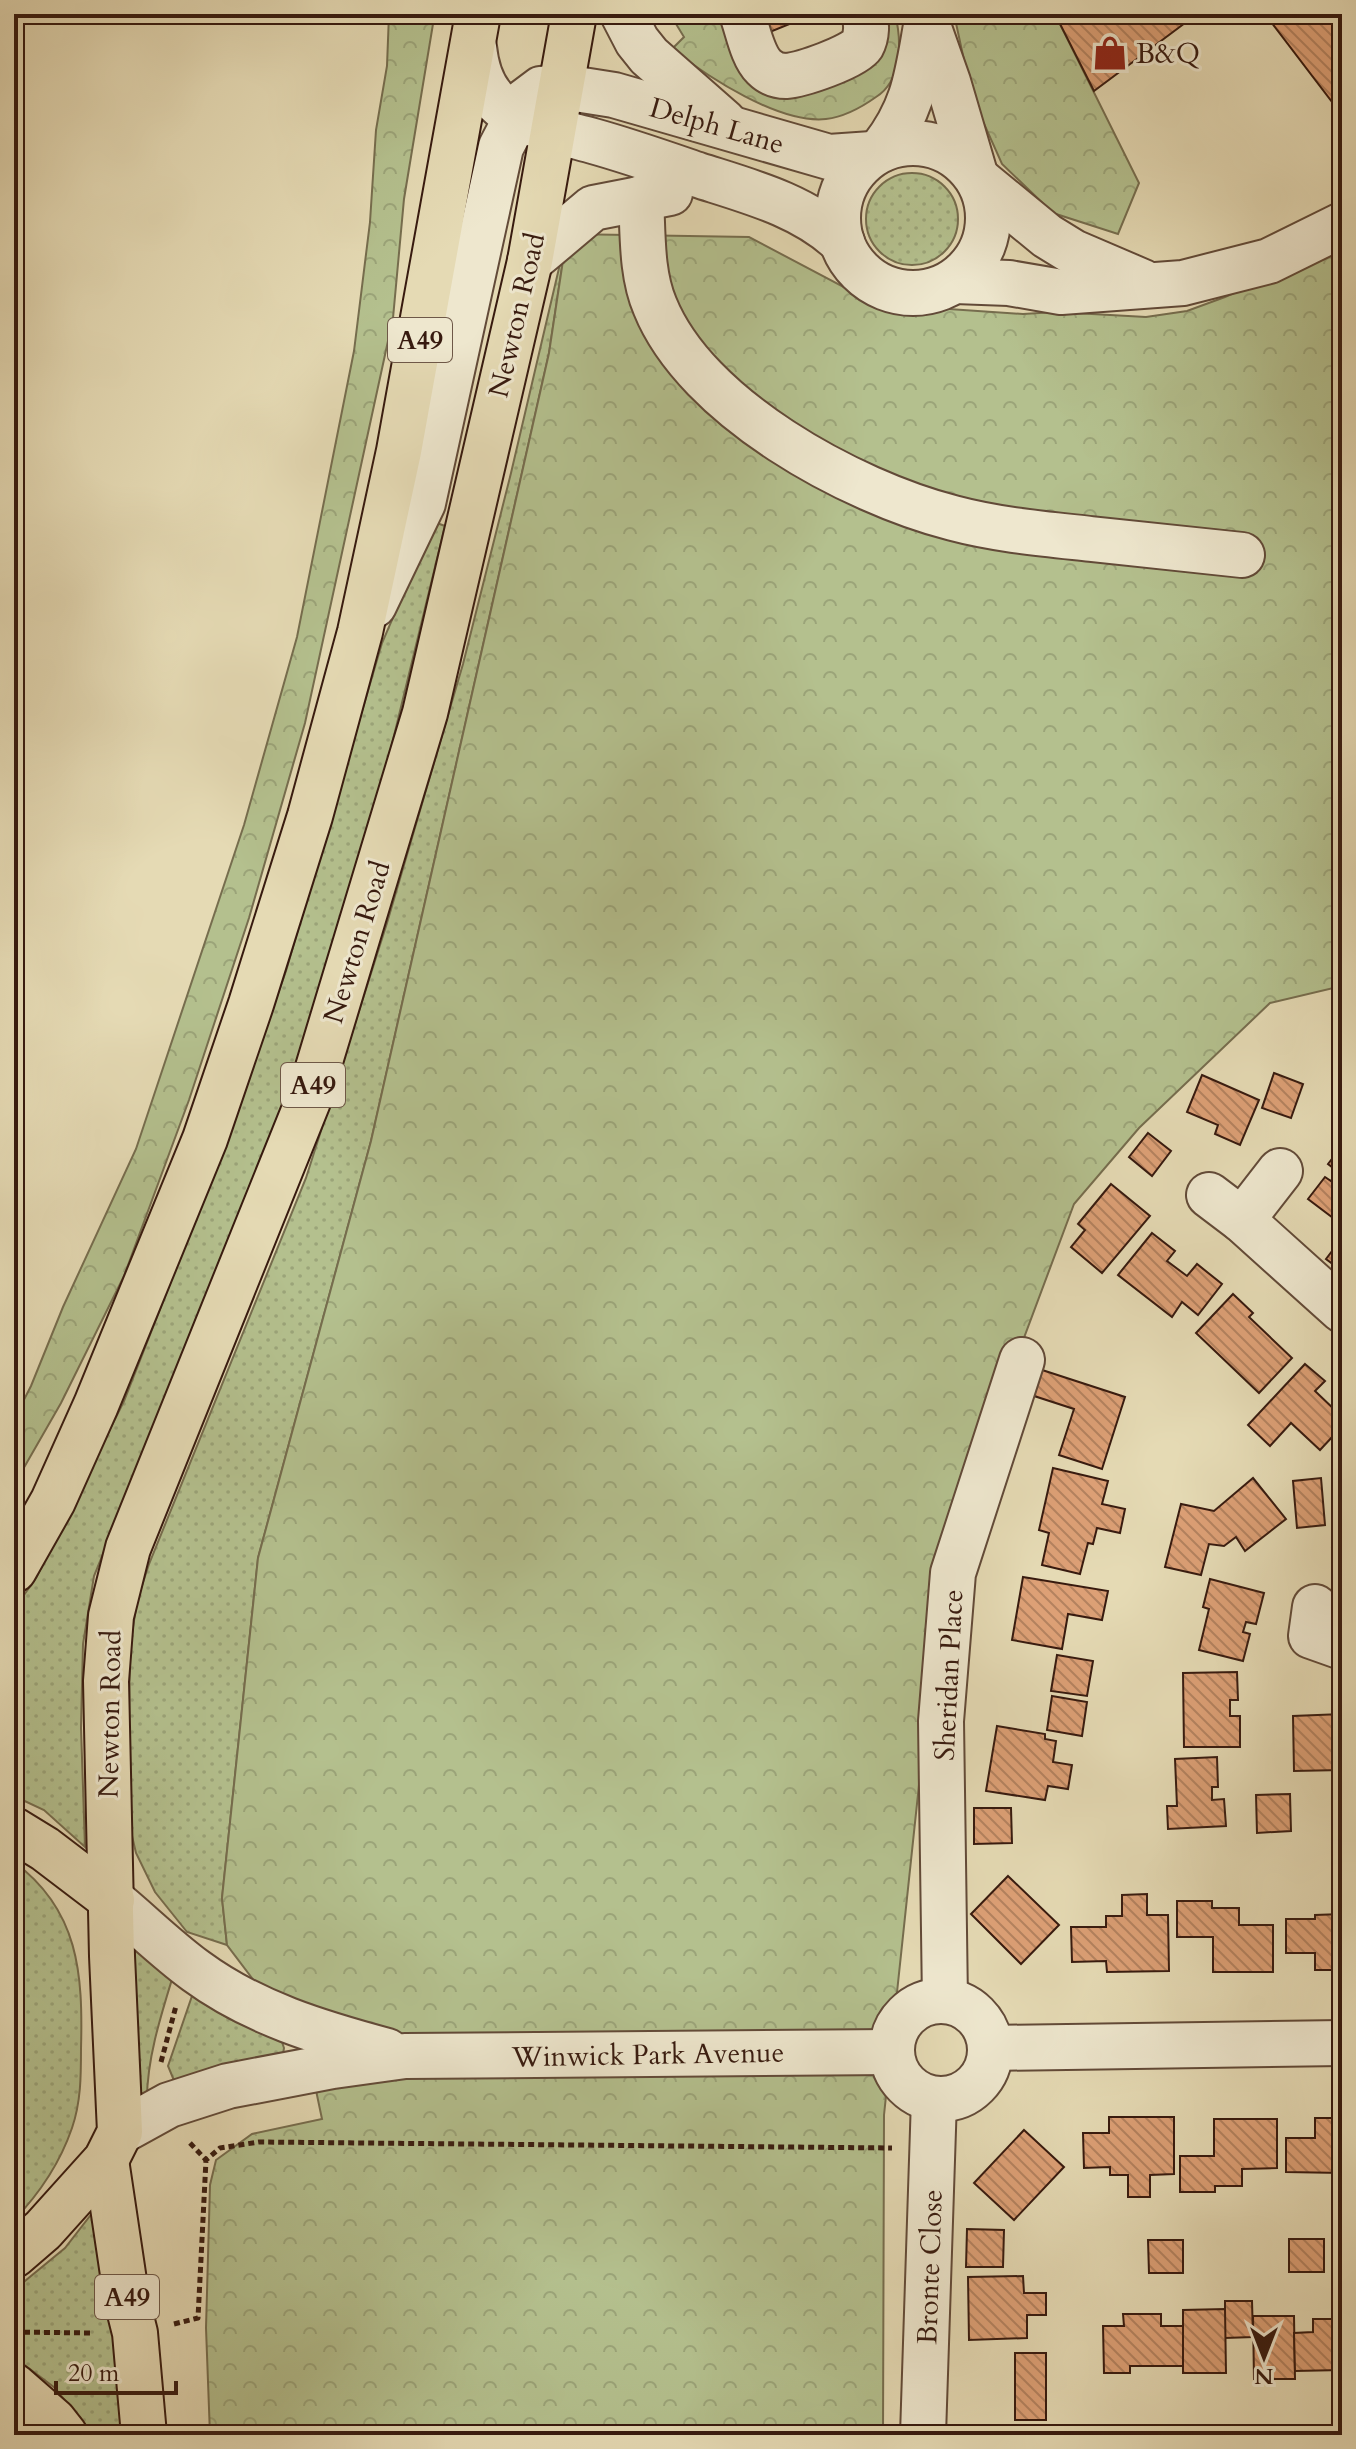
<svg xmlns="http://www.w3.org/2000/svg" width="1356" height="2449" font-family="Cardo,serif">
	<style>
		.grass { fill: url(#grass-dots); stroke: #766d4e; stroke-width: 2 }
		.forest { fill: url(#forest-crowns); stroke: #766d4e; stroke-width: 2 }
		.building { fill: url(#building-back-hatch); stroke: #371a0f; stroke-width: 2 }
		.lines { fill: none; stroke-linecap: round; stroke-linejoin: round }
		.minor-casing { stroke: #624a38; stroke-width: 48 }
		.major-casing { stroke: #371a0f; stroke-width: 48 }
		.path { stroke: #371a0f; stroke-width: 5; stroke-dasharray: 6 4; stroke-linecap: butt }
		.minor { stroke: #eee7ce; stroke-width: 44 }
		.major { stroke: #e5dab4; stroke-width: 44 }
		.labels { text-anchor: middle; stroke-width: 6; stroke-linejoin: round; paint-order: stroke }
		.shield { fill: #eee7ce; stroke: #6e5848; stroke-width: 2 }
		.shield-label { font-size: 26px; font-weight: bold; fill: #371a0f }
		.poi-label { font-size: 28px; fill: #371a0f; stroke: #eee7ce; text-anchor: start }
		.street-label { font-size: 28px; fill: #371a0f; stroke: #eee7ce }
	</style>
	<defs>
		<pattern id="grass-dots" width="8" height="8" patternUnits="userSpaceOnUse" patternTransform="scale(2)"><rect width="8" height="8" fill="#b4c08e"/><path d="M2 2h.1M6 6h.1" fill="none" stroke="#9ba479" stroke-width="1.8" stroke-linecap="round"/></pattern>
		<pattern id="forest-crowns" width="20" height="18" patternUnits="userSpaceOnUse" patternTransform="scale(2)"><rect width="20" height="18" fill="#b4c08e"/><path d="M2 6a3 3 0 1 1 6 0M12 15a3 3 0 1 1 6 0" fill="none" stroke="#9ba479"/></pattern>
		<pattern id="building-back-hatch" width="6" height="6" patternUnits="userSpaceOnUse" patternTransform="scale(2)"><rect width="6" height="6" fill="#dda076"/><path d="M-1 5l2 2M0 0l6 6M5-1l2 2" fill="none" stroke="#b4825f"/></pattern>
	</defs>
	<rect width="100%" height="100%" fill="#e5dab4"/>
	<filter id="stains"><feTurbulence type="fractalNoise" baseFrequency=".0025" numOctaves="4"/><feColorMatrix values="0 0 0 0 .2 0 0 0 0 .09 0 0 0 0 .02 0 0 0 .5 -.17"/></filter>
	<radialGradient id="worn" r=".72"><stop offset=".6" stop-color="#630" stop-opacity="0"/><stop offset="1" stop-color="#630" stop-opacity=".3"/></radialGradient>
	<g class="grass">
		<circle cx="912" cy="219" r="46"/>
		<polygon points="567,234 549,353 371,1141 258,1558 222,1898 227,1945 187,1932 155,1892 136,1853 128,1819 130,1647 137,1601 149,1564 306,1178 387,923 463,664 511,473"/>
		<polygon points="434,522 445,526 383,781 287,1093 208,1296 94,1576 83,1644 81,1728 85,1847 44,1810 14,1796 14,1609 36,1578 124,1401 226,1141 286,971 382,643"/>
		<path d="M14,1862C79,1910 83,1974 81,2049C81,2075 81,2102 72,2128C60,2163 40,2193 14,2220Z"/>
		<path d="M136,1947L173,1976C161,2015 147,2059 147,2099L141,2105L134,1954Z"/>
		<polygon points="192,1996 228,2018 282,2042 284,2048 283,2054 175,2083 168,2066"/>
		<polygon points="100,2203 123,2435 92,2435 55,2388 14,2357 14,2290 65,2248"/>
	</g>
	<g class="forest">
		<polygon points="389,14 418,14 433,24 404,199 393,318 305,723 249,918 189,1100 124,1276 61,1403 14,1485 14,1419 31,1386 63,1307 136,1149 244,825 297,637 354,351 370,222 376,130 387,66"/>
		<path d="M670,14H729L797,84L871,14H895C902,41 902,81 876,97C862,107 843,117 826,119C779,124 708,77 672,49L684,37Z"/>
		<polygon points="954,14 1055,14 1139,183 1118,234 1053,213 1002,164 972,97"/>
		<polygon points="567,234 749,237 889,311 934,308 1023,314 1056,312 1146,317 1187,311 1225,297 1342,245 1342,986 1270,1003 1139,1128 1074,1204 982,1450 942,1568 884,2115 883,2435 210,2435 206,2328 210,2185 216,2160 252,2134 322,2119 308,2052 227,1945 222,1898 258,1558 371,1141 549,353"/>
	</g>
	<g class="building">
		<polygon points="757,14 814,14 765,34"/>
		<polygon points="1055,14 1197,14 1094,91"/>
		<polygon points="1265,14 1342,14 1342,115"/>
		<polygon points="1274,1073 1303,1084 1291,1118 1262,1108"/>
		<polygon points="1202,1075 1259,1100 1240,1145 1215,1134 1218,1125 1187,1112"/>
		<polygon points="1148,1133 1171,1151 1152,1176 1129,1157"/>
		<polygon points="1342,1146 1342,1222 1341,1224 1308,1199 1325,1177 1331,1181 1337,1171 1328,1164"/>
		<polygon points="1111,1184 1150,1216 1102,1273 1071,1247 1085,1230 1078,1224"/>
		<polygon points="1152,1233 1175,1251 1167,1261 1187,1276 1197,1264 1222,1284 1198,1315 1182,1302 1172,1317 1118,1275"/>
		<polygon points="1342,1238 1342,1271 1326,1259"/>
		<polygon points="1233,1294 1253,1313 1249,1317 1292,1358 1259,1393 1196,1333"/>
		<polygon points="1305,1364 1325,1381 1315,1391 1337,1412 1342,1407 1342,1442 1334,1435 1320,1450 1291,1423 1270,1446 1248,1425"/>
		<polygon points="1036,1368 1125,1397 1102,1469 1059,1455 1074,1409 1028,1394"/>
		<polygon points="1053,1468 1108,1481 1102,1504 1125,1509 1120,1533 1097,1528 1093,1544 1088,1543 1080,1574 1042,1565 1049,1533 1039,1530"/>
		<polygon points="1253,1478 1286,1519 1245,1551 1236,1537 1224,1546 1209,1544 1201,1575 1165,1567 1181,1504 1214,1511"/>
		<polygon points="1321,1478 1325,1525 1297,1528 1293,1481"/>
		<polygon points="1342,1547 1342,1587 1335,1587 1332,1548"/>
		<polygon points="1023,1577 1108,1591 1102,1620 1068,1614 1062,1649 1012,1640"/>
		<polygon points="1210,1579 1264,1593 1256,1624 1246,1622 1243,1632 1250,1634 1243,1661 1199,1650 1209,1609 1203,1607"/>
		<polygon points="1057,1655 1093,1661 1087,1696 1051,1691"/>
		<polygon points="1237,1672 1238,1700 1230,1700 1230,1716 1240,1716 1240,1747 1184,1747 1183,1673"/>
		<polygon points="1052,1696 1087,1702 1082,1736 1047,1730"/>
		<polygon points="1342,1714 1342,1770 1294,1771 1293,1716"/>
		<polygon points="997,1726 1045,1734 1045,1739 1056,1741 1053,1762 1072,1765 1068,1789 1048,1786 1045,1800 986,1791"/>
		<polygon points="1217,1757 1218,1787 1212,1787 1212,1800 1224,1799 1226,1826 1168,1829 1167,1806 1177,1806 1175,1759"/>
		<polygon points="1290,1794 1291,1831 1257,1833 1256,1795"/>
		<polygon points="974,1808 1011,1808 1012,1843 974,1844"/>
		<polygon points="1008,1876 1059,1925 1021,1964 971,1914"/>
		<polygon points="1147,1894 1147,1915 1168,1915 1169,1971 1107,1972 1106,1961 1072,1962 1071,1927 1106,1927 1106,1916 1122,1916 1122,1895"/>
		<polygon points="1177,1901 1212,1901 1212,1908 1239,1908 1239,1925 1273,1925 1273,1972 1213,1972 1213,1937 1177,1937"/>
		<polygon points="1342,1914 1342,1970 1315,1970 1315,1953 1286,1953 1286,1919 1315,1919 1315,1915"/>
		<polygon points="1109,2117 1174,2117 1174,2174 1150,2175 1150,2197 1128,2197 1128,2175 1110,2175 1110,2167 1084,2168 1083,2133 1109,2133"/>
		<polygon points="1315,2118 1342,2118 1342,2173 1286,2172 1286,2138 1315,2138"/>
		<polygon points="1214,2119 1277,2119 1277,2168 1242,2169 1242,2186 1215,2186 1215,2192 1180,2192 1180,2156 1214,2156"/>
		<polygon points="1024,2130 1064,2167 1014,2220 974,2183"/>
		<polygon points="967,2229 1004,2230 1003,2267 966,2267"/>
		<rect x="1289" y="2239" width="35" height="33"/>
		<polygon points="1148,2240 1183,2240 1183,2273 1149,2273"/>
		<polygon points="1023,2276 1024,2293 1046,2293 1046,2315 1027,2315 1027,2338 969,2340 968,2277"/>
		<polygon points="1225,2301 1252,2301 1253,2337 1225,2338"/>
		<polygon points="1225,2309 1226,2373 1183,2373 1183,2310"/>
		<polygon points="1123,2314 1161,2314 1161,2326 1183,2326 1183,2366 1130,2366 1130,2373 1104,2373 1103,2326 1124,2326"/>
		<polygon points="1253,2316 1294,2316 1295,2379 1254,2379"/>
		<polygon points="1313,2319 1342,2319 1342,2370 1295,2371 1294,2333 1313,2332"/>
		<rect x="1015" y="2353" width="31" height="67"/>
		<polygon points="1126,2431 1126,2435 1090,2435 1090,2432"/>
		<rect x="962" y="2434" width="52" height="1"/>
	</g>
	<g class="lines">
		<g class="minor-casing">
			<g id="minor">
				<polyline points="623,14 637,41 649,56 724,122"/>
				<path d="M742,14C748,30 752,55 764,67C770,73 778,76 786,76C801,75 854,57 862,45C867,36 867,23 864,14"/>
				<polyline points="924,14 948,82 975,174"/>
				<path d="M474,47C476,67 481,87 497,102C521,126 562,132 593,141C629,151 663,163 698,175C748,191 803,205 842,242"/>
				<circle cx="913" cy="218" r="75"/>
				<path d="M882,149C914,108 917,76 926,26"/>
				<polyline points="980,181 1047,236 1073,252 1143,282"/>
				<path d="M641,198C643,233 641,273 655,306C696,408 851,492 953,518C998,530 1045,534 1091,539C1141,544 1191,550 1242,555"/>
				<polyline points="530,261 593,208 670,193"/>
				<polyline points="955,281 1009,283 1061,292 1183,283 1269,261 1342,225"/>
				<polyline points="374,605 423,503 501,147 525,101 541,89 563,87 614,95 829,157 872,154"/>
				<polyline points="1280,1171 1242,1220 1342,1310"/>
				<polyline points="1209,1195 1242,1220"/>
				<polyline points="1315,1607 1311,1636 1342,1647"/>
				<path d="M112,1900C140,1923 167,1950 196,1971C253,2013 320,2033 387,2051"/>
				<circle cx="941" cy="2050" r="49"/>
				<polyline points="945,2001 941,1721 953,1573 1022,1360"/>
				<polyline points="990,2048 1342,2043"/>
				<polyline points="120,2132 169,2105 228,2086 333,2066 405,2056 892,2052"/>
				<polyline points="923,2435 934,2099"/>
			</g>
		</g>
		<g class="major-casing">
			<g id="major">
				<polyline points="14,1570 53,1501 96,1405 205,1139 251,1004 310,816 360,632 399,451 478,14"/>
				<polyline points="14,1830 45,1849 112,1900"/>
				<polyline points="106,2160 127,2301 135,2333 144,2435"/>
				<polyline points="14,2255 43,2230 106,2160 120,2132 112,1956 106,1681 111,1616 128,1548 308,1101 425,713 530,261 574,14"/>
				<polyline points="14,2386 54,2421 65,2435"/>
			</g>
		</g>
		<g class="path">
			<polyline points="161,2062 176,2006"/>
			<polyline points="190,2143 206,2160"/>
			<polyline points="174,2324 198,2318 206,2160 220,2148 259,2142 892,2148"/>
			<polyline points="14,2332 93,2333"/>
		</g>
		<use href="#minor" class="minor"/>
		<use href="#major" class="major"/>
	</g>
	<defs>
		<g id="shop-bare" transform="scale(2.76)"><path d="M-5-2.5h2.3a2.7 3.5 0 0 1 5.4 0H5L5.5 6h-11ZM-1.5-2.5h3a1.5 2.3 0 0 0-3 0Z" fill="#8f2418" stroke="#eee7ce" stroke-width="2.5" paint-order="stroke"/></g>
	</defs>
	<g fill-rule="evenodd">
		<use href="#shop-bare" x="1110" y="53"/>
	</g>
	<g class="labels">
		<g class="shield">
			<rect x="388" y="318" width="64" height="44" rx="6"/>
			<rect x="281" y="1063" width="64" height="44" rx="6"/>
			<rect x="95" y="2275" width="64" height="44" rx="6"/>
		</g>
		<g class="shield-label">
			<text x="420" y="349">A49</text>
			<text x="313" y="1094">A49</text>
			<text x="127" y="2306">A49</text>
		</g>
		<g class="poi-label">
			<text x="1136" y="63">B&amp;Q</text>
		</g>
		<g class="street-label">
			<text transform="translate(717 125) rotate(16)" y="10">Delph Lane</text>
			<text transform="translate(516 315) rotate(-77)" y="10">Newton Road</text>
			<text transform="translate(356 942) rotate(-73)" y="10">Newton Road</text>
			<text transform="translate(948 1675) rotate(-87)" y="10">Sheridan Place</text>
			<text transform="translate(109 1714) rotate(-89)" y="10">Newton Road</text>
			<text transform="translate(648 2054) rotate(-1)" y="10">Winwick Park Avenue</text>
			<text transform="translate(929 2267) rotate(-88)" y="10">Bronte Close</text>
		</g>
	</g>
	<rect width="1356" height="2449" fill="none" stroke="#e5dab4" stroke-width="48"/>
	<rect x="16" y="16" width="1324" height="2417" fill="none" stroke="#371a0f" stroke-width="4"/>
	<rect x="24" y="24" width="1308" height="2401" fill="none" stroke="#371a0f" stroke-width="2"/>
	<g transform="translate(1264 2357) rotate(180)" stroke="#eee7ce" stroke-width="6" paint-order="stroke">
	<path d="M0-6L14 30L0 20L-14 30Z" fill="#371a0f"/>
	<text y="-12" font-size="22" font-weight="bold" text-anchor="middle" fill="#371a0f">N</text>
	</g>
	<path d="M56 2381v12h120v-12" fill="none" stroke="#371a0f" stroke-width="4"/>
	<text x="68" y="2381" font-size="24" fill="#371a0f" stroke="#eee7ce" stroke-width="6" paint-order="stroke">20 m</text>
	<rect width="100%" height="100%" filter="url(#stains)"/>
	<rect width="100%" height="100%" fill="url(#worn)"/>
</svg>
